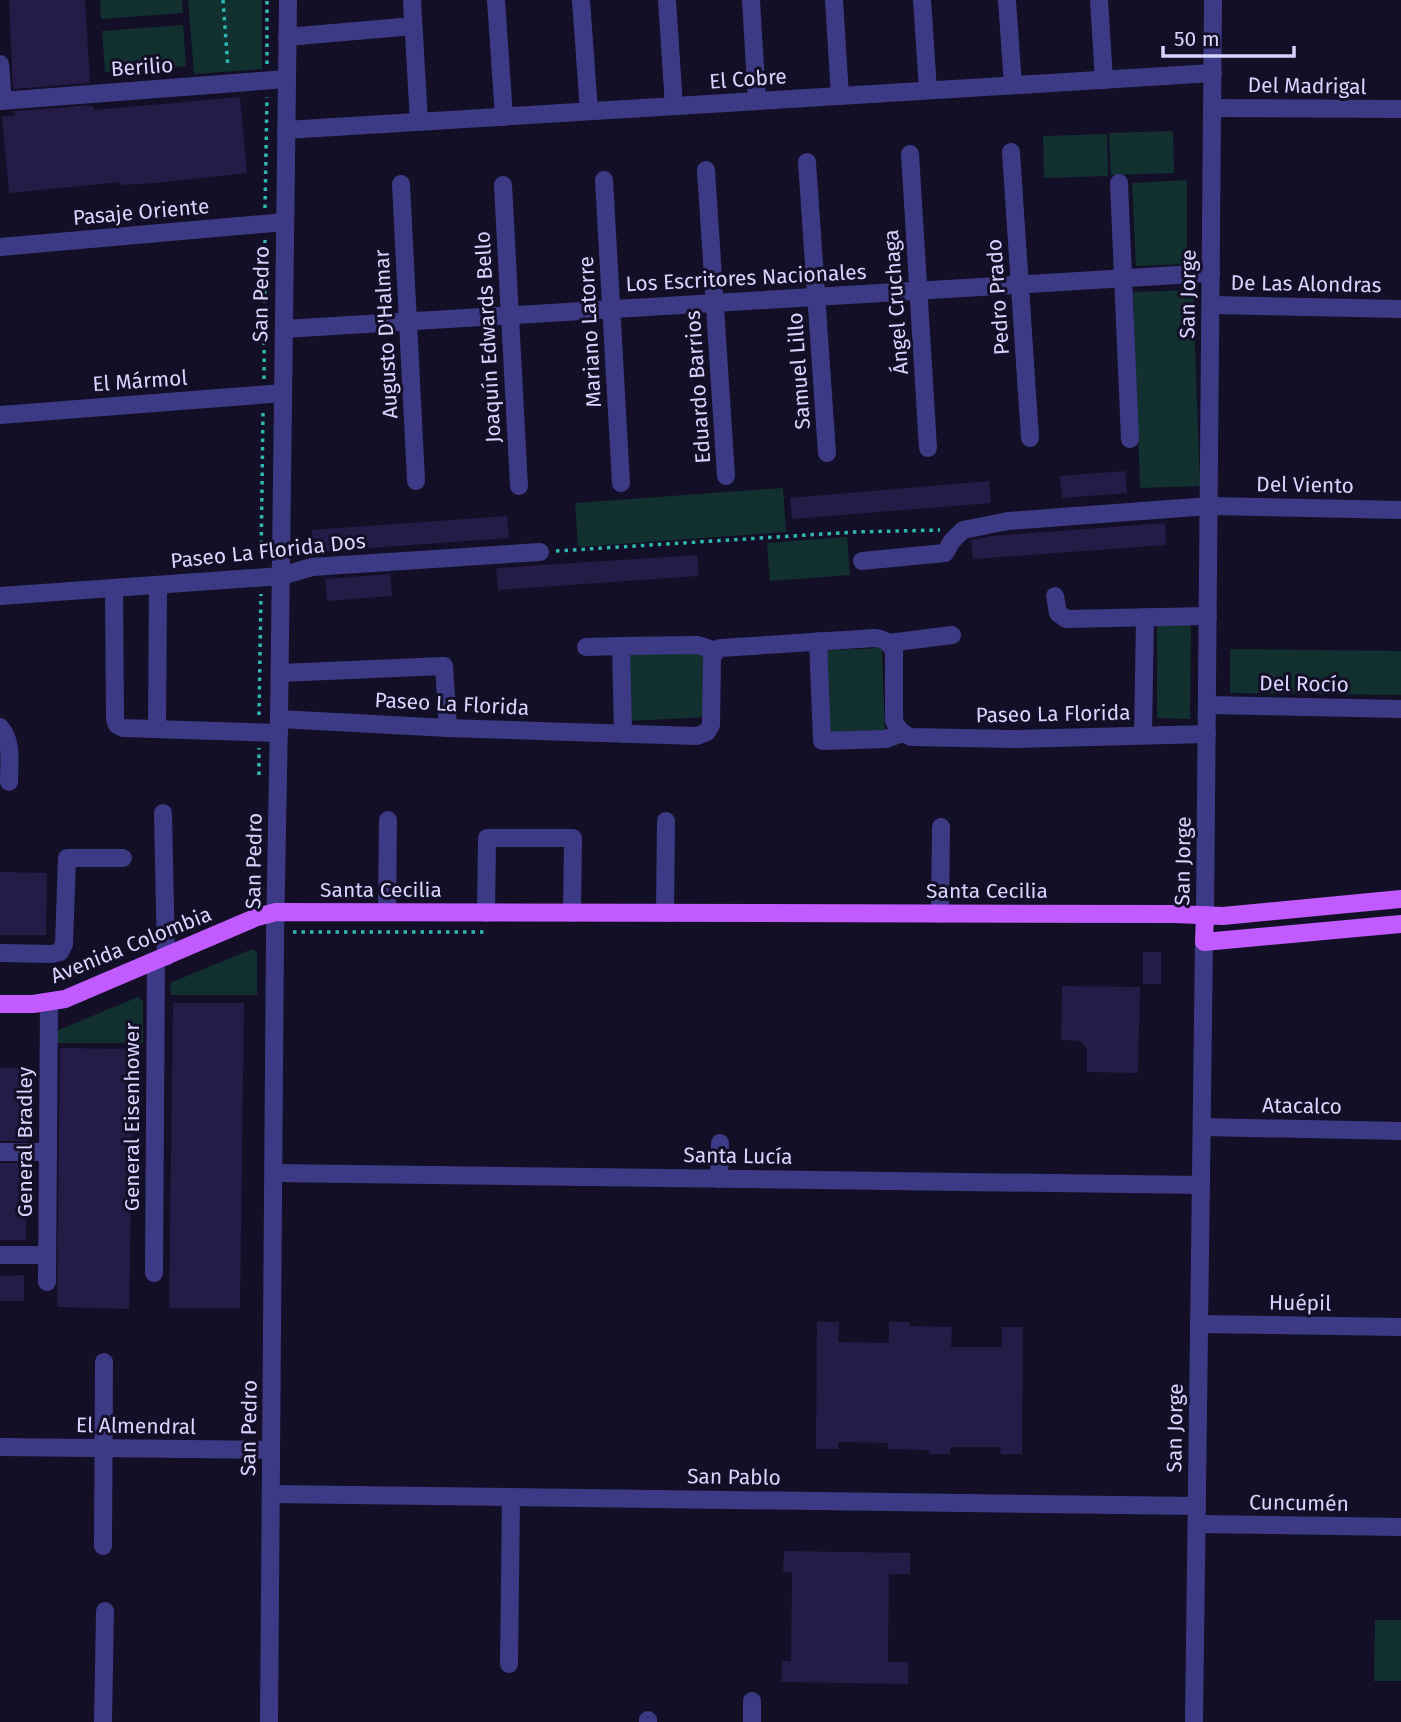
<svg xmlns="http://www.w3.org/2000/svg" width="1401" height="1722" font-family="'Fira Sans',sans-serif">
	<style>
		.green { fill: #12302f }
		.building { fill: #241b47 }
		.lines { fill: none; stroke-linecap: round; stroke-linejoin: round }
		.path { stroke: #2fb8b0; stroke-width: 3.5; stroke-dasharray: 3.5 5; stroke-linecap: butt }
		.minor { stroke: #3d3a85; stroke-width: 18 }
		.major { stroke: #c25bff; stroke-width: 18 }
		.labels { text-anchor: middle; stroke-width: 6; stroke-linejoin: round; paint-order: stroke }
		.street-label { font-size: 21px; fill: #d9d4ff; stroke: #130f26 }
	</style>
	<rect width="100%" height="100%" fill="#130f26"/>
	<g class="green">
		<polygon points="100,0 182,0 183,13 101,19"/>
		<polygon points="188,0 262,0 262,69 194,74"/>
		<polygon points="183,25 186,66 105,72 102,31"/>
		<polygon points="1173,131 1174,173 1111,175 1109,133"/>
		<polygon points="1107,134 1108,176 1044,178 1043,136"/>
		<polygon points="1187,180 1187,264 1136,266 1132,183"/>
		<polygon points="1193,290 1200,486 1140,488 1133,292"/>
		<polygon points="783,488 786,532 578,547 575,503"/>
		<polygon points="847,537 850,575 770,581 767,543"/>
		<polygon points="1191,622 1190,719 1157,718 1157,623"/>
		<polygon points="882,648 885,734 817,737 814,651"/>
		<polygon points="1230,649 1401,651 1401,695 1230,693"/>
		<polygon points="707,652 709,717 628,721 625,655"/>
		<polygon points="252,949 257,952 257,995 171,995 170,983"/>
		<polygon points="138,997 143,1001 143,1043 56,1043 56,1031"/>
		<polygon points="1375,1620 1401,1620 1401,1681 1374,1681"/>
	</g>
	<g class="building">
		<polygon points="9,0 85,0 90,83 13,89"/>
		<polygon points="240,97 247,173 155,183 121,185 121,182 9,193 2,117 15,115 15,111 91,105 91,107 94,107 94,110"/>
		<polygon points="1125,471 1127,493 1062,498 1060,476"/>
		<polygon points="989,481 991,503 792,519 790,498"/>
		<polygon points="507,516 509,538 313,552 312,530"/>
		<polygon points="1165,523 1166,545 973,559 971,540 991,536"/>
		<polygon points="697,555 699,576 498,590 496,568"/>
		<polygon points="390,574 392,596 327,601 325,579"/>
		<polygon points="0,872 47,873 46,935 0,935"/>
		<rect x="1143" y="952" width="18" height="32"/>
		<polygon points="1062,986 1140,987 1138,1073 1087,1072 1087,1049 1080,1041 1061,1040"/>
		<polygon points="173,1003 244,1003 240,1308 169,1308"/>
		<polygon points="60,1048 134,1049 129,1309 57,1307"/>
		<polygon points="0,1068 29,1068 28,1141 0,1141"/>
		<rect x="0" y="1163" width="26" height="77"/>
		<polygon points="24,1275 24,1301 0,1301 0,1276"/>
		<polygon points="817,1322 839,1322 838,1342 889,1343 889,1322 910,1322 910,1326 952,1327 951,1347 1002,1347 1002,1327 1023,1327 1022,1454 1000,1454 1001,1447 950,1447 950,1454 929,1454 929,1450 888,1449 888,1443 838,1442 838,1449 816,1449"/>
		<polygon points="784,1551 910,1553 910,1574 889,1574 888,1662 908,1662 908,1684 781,1682 782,1661 791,1661 792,1572 783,1572"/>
	</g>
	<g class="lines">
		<g class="path">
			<polyline points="223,0 228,68"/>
			<polyline points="267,64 267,0"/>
			<polyline points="265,208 267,97"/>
			<polyline points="264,379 265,240"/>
			<polyline points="556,551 855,532 940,530"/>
			<polyline points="261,561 263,412"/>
			<polyline points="259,715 261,594"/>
			<polyline points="259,775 259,748"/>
			<polyline points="293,932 485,932"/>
		</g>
		<g class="minor">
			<polyline points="412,0 419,122"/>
			<polyline points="496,0 504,117"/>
			<polyline points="581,0 589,111"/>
			<polyline points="667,0 674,106"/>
			<polyline points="751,0 757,101"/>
			<polyline points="834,0 840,96"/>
			<polyline points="922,0 928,90"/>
			<polyline points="1007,0 1013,85"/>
			<polyline points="1099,0 1104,80"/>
			<polyline points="287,37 413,26"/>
			<polyline points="0,64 3,101"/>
			<polyline points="0,101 287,79"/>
			<polyline points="1212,108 1401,109"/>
			<polyline points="286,130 1213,73"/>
			<polyline points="1011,152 1030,438"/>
			<polyline points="910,154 928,448"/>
			<polyline points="807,162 827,453"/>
			<polyline points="706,170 726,476"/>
			<polyline points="604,180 621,483"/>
			<polyline points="1119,183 1130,439"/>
			<polyline points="401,184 416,481"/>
			<polyline points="503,185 519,486"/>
			<polyline points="0,247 285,222"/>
			<polyline points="1211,305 1401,309"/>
			<polyline points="284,329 1211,273"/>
			<polyline points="0,415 283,393"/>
			<polyline points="862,561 945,553 952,541 963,530 1008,521 1209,506 1401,510"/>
			<polyline points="114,588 115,719 117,725 123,728 279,733"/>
			<polyline points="0,596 281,576 312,567 540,552"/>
			<polyline points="1055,596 1058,613 1066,619 1208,616"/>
			<polyline points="818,641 822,741 886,739 902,733"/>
			<polyline points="889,643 952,635"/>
			<polyline points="586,647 621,646"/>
			<polyline points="280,673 444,666 448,728"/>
			<polyline points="1207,705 1401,709"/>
			<path d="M279,719L448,728L697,736L707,732L711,725L712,660L713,655L720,648L875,638C885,639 890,643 894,652V720C897,729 902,734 911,737L1013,739L1207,734"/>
			<path d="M0,727C13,741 9,763 9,782"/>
			<polyline points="157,729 158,585"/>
			<polyline points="623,734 621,646 698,645 716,651"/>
			<polyline points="1143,735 1145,617"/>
			<polyline points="163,813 166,957"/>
			<polyline points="387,912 388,820"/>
			<polyline points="486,913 487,838 573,838 572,913"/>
			<polyline points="665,913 666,821"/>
			<polyline points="940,914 941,827"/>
			<polyline points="1205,915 1213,0"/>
			<polyline points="0,953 52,954 60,952 64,944 67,858 123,858"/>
			<polyline points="1202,1127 1401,1131"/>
			<polyline points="0,1152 48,1152"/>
			<polyline points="274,1173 1201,1185"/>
			<polyline points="719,1179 720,1143"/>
			<polyline points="0,1255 47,1255"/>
			<polyline points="154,1273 156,961"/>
			<polyline points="47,1282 49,1002"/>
			<polyline points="1199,1324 1401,1327"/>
			<polyline points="0,1447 271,1450"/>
			<polyline points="271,1494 1197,1506"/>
			<polyline points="1197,1524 1401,1527"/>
			<polyline points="103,1546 104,1362"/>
			<polyline points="509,1664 511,1497"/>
			<polyline points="752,1701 752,1722"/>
			<polyline points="648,1720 648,1722"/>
			<polyline points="103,1722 105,1611"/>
			<polyline points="269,1722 275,937 279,719 288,0"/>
			<polyline points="1194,1722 1204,942"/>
		</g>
		<g class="major">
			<polyline points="1205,915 1204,942 1401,924"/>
			<polyline points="0,1004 33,1004 65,999 257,917 276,912 1174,914 1223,916 1401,899"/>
		</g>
	</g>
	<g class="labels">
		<g class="street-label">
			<text transform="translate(142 67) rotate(-4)" y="7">Berilio</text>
			<text transform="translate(748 79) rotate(-4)" y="7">El Cobre</text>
			<text transform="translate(1307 86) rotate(1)" y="7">Del Madrigal</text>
			<text transform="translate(141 212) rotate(-5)" y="7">Pasaje Oriente</text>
			<text transform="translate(746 278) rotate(-3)" y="7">Los Escritores Nacionales</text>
			<text transform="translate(1306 284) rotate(1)" y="7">De Las Alondras</text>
			<text transform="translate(261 294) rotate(-89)" y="7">San Pedro</text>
			<text transform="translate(1188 294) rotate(-89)" y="7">San Jorge</text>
			<text transform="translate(998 297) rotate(-94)" y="7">Pedro Prado</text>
			<text transform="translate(896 302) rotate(-94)" y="7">Ángel Cruchaga</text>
			<text transform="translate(590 332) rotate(-93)" y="7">Mariano Latorre</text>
			<text transform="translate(386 334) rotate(-93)" y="7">Augusto D'Halmar</text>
			<text transform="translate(488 337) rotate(-93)" y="7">Joaquín Edwards Bello</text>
			<text transform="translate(799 371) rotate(-94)" y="7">Samuel Lillo</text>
			<text transform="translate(140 381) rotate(-4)" y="7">El Mármol</text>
			<text transform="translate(698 387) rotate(-94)" y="7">Eduardo Barrios</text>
			<text transform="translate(1305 485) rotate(1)" y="7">Del Viento</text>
			<text transform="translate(268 551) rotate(-6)" y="7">Paseo La Florida Dos</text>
			<text transform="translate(1304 684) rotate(1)" y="7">Del Rocío</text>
			<text transform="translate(452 704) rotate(3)" y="7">Paseo La Florida</text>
			<text transform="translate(1053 714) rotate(-1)" y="7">Paseo La Florida</text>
			<text transform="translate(254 861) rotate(-89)" y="7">San Pedro</text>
			<text transform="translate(1183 861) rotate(-89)" y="7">San Jorge</text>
			<text x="381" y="897">Santa Cecilia</text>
			<text x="987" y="898">Santa Cecilia</text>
			<text transform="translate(131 945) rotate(-22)" y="7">Avenida Colombia</text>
			<text transform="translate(1302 1106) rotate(1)" y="7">Atacalco</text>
			<text transform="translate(132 1117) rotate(-90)" y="7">General Eisenhower</text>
			<text transform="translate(25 1142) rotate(-90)" y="7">General Bradley</text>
			<text transform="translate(738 1156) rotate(1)" y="7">Santa Lucía</text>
			<text transform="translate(1300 1303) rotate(1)" y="7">Huépil</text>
			<text transform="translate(136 1426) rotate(1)" y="7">El Almendral</text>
			<text transform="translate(249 1428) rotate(-89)" y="7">San Pedro</text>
			<text transform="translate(1175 1428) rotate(-89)" y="7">San Jorge</text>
			<text transform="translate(734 1477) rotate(1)" y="7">San Pablo</text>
			<text transform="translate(1299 1503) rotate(1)" y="7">Cuncumén</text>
		</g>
	</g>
	<path d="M1163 46v10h131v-10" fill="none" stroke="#d9d4ff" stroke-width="3.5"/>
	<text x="1174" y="46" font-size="21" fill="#d9d4ff" stroke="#130f26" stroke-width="5" paint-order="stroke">50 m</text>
</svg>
